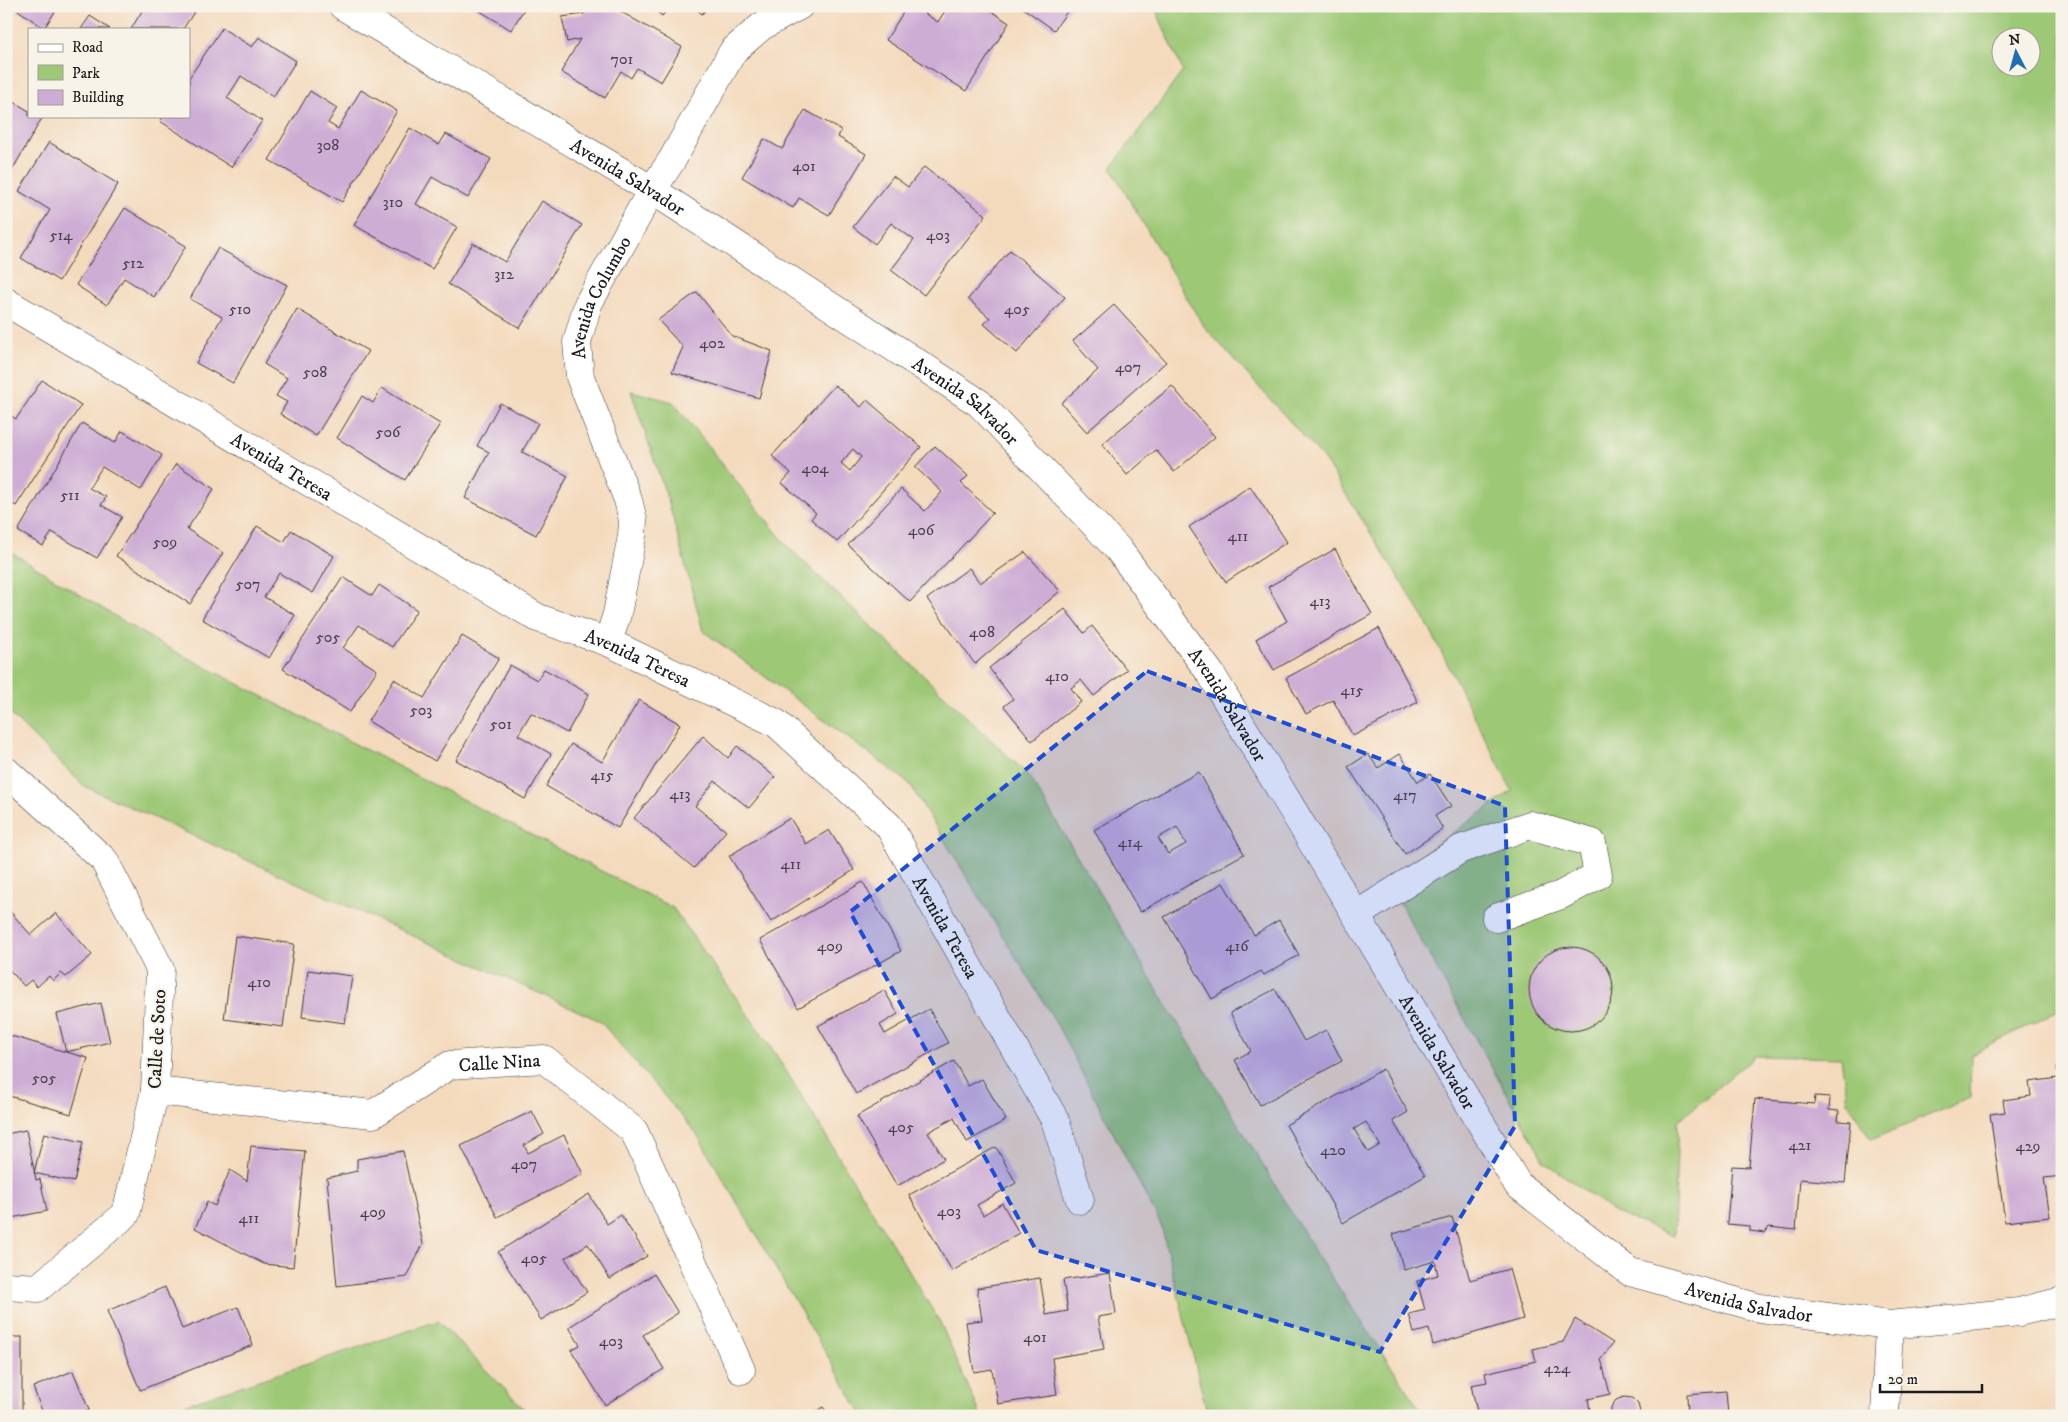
<svg xmlns="http://www.w3.org/2000/svg" width="2068" height="1422" font-family="'IM FELL DW Pica',serif">
	<style>
		.green { fill: #9dc876; stroke: #5c7249; fill-rule: evenodd }
		.building { fill: #ceadd5; fill-rule: evenodd }
		.lines { fill: none; stroke-linecap: round; stroke-linejoin: round }
		.minor-casing { stroke: #3c3834; stroke-width: 29 }
		.minor { stroke: #fff; stroke-width: 28 }
		.marked { fill: #1d4ed8; fill-opacity: 0.2; stroke: #1d4ed8; stroke-width: 4; stroke-dasharray: 10 6; stroke-linejoin: round }
		.labels { text-anchor: middle; stroke-width: 4; stroke-linejoin: round; paint-order: stroke }
		.number-label { font-size: 16px; fill: #48404a }
		.street-label { font-size: 19px; fill: #1c1c1c; stroke: #f7f3e8 }
	</style>
	<rect width="100%" height="100%" fill="#f7f3e8"/>
	<filter id="ink" filterUnits="userSpaceOnUse"><feTurbulence type="fractalNoise" baseFrequency=".02" numOctaves="2"/><feDisplacementMap in="SourceGraphic" scale="10" xChannelSelector="R" yChannelSelector="G"/><feConvolveMatrix kernelMatrix="1 2 1 2 8 2 1 2 1" color-interpolation-filters="sRGB"/></filter>
	<filter id="wash" filterUnits="userSpaceOnUse"><feTurbulence type="fractalNoise" baseFrequency=".0096" numOctaves="4" result="noise"/><feDisplacementMap in="SourceGraphic" scale="20" xChannelSelector="R" yChannelSelector="G"/><feGaussianBlur stdDeviation="1.12" result="paint"/><feColorMatrix in="noise" values="0 0 0 0 0 0 0 0 0 0 0 0 0 0 0 0 0 1.4 0 .05"/><feComposite in="paint" operator="in"/></filter>
	<g filter="url(#wash)">
		<rect width="100%" height="100%" fill="#f4dabd"/>
		<g class="green">
			<path d="M1154,6H2062V1008L1971,1055L1970,1098L1871,1140L1847,1100L1841,1058L1755,1056L1678,1121L1674,1236L1615,1213L1544,1161L1387,880L1512,791L1424,618L1323,458L1202,324L1111,168L1183,71ZM2000,38H2030V68H2000Z"/>
			<polygon points="631,391 673,402 789,548 1029,776 1318,1257 1425,1416 1208,1416 1161,1225 1054,1019 909,783 703,631 669,504"/>
			<polygon points="6,549 157,642 673,908 775,1053 940,1322 981,1416 863,1416 696,1133 600,1021 84,786 6,710"/>
			<polygon points="438,1321 531,1416 152,1416 153,1415"/>
		</g>
		<g id="blocks">
			<g class="building">
				<polygon points="12,6 59,6 44,28"/>
				<polygon points="145,6 198,6 183,29 131,29"/>
				<polygon points="472,6 526,6 511,30"/>
				<polygon points="588,6 611,6 682,47 661,82 637,68 631,78 621,71 605,98 561,72 580,39 567,42 562,17 584,14"/>
				<polygon points="651,6 671,6 662,16"/>
				<polygon points="693,6 708,6 702,14"/>
				<polygon points="907,6 913,6 938,22 948,6 984,6 1009,23 966,91 886,40"/>
				<polygon points="1020,6 1071,6 1054,30"/>
				<polygon points="90,16 110,29 81,29"/>
				<polygon points="222,28 252,47 259,37 296,61 273,97 241,76 227,98 262,121 231,167 160,121 164,116 189,116 189,78"/>
				<polygon points="361,90 397,111 342,202 269,160 310,91 337,108 328,123 338,129"/>
				<polygon points="14,102 29,111 29,116 39,116 42,118 6,181 6,115"/>
				<polygon points="805,110 841,130 838,137 866,154 829,215 799,198 793,208 742,177 764,139 782,149"/>
				<polygon points="410,128 439,145 446,134 491,159 468,198 432,177 416,204 457,227 432,269 354,225"/>
				<polygon points="49,142 118,184 59,281 21,258 50,210 19,191"/>
				<polygon points="924,167 986,215 924,295 891,270 914,240 891,223 875,244 853,227 893,176 908,187"/>
				<polygon points="542,201 582,225 520,328 448,284 473,243 505,262"/>
				<polygon points="125,208 186,246 154,297 124,278 107,305 76,285"/>
				<polygon points="218,248 287,285 233,383 196,363 222,317 190,299"/>
				<polygon points="1010,250 1065,297 1017,353 984,324 990,318 968,299"/>
				<polygon points="697,292 732,336 772,351 759,398 672,372 683,347 658,320"/>
				<polygon points="1114,305 1166,362 1087,432 1061,403 1098,370 1073,341"/>
				<polygon points="297,309 368,351 316,436 280,414 287,402 276,396 287,378 264,364"/>
				<polygon points="42,380 81,405 16,506 6,500 6,413 16,419"/>
				<path d="M835,385L861,407L867,400L921,447L837,542L811,519L816,513L782,483L791,473L772,456ZM853,449L861,457L850,471L841,463Z"/>
				<polygon points="1172,386 1215,437 1174,472 1156,450 1127,475 1102,444"/>
				<polygon points="382,388 440,424 405,480 337,438 362,396 373,403"/>
				<polygon points="500,403 538,423 522,452 568,476 536,535 465,498 489,452 477,446"/>
				<polygon points="82,423 115,443 122,431 162,455 141,490 102,467 89,488 106,497 101,505 122,517 97,558 52,532 43,546 18,531"/>
				<polygon points="935,446 968,476 961,483 993,513 910,602 848,545 901,489 925,511 942,492 915,467"/>
				<polygon points="176,464 214,489 187,529 223,553 190,604 116,556"/>
				<polygon points="1250,486 1287,542 1226,582 1189,527"/>
				<polygon points="257,526 284,542 291,530 334,556 313,593 279,573 264,597 295,615 269,658 202,619"/>
				<polygon points="1335,549 1372,614 1274,670 1256,639 1287,621 1268,587"/>
				<polygon points="1025,552 1060,591 975,664 927,599 969,568 980,583"/>
				<polygon points="343,577 372,596 379,585 417,610 392,647 359,625 343,648 377,670 350,712 283,669"/>
				<polygon points="1065,609 1084,633 1092,626 1127,670 1094,696 1081,680 1071,688 1081,702 1032,741 1004,706 1013,699 989,668"/>
				<polygon points="1379,628 1418,702 1353,736 1333,700 1306,714 1286,678"/>
				<polygon points="462,636 499,658 435,761 368,721 394,679 424,698"/>
				<polygon points="510,665 537,680 544,669 589,694 567,733 531,713 518,735 551,754 525,799 456,760"/>
				<polygon points="639,700 680,724 618,828 546,786 571,744 602,762"/>
				<polygon points="703,736 728,758 737,746 775,777 749,808 715,781 695,806 726,831 694,868 634,818"/>
				<polygon points="1368,754 1378,768 1400,754 1418,782 1430,774 1451,806 1435,816 1443,829 1405,854 1348,767"/>
				<path d="M1199,772L1244,854L1140,912L1094,830ZM1177,827L1186,844L1168,854L1158,838Z"/>
				<polygon points="790,818 806,844 829,830 854,870 771,922 729,856"/>
				<polygon points="863,882 901,951 798,1008 760,940"/>
				<polygon points="1223,883 1254,935 1279,920 1299,955 1264,975 1261,971 1212,999 1164,917"/>
				<polygon points="6,907 31,935 56,913 92,955 66,977 61,973 53,981 49,976 37,987 31,980 24,986 6,966"/>
				<polygon points="235,936 294,944 283,1027 224,1019"/>
				<circle cx="1571" cy="989" r="42"/>
				<polygon points="308,970 352,976 345,1023 302,1017"/>
				<polygon points="1275,989 1304,1041 1326,1030 1342,1061 1260,1105 1235,1060 1251,1051 1230,1013"/>
				<polygon points="884,990 898,1014 880,1025 885,1034 929,1009 948,1043 856,1094 818,1026"/>
				<polygon points="101,1003 110,1042 66,1052 88,1058 71,1114 6,1095 8,1035 66,1052 57,1014"/>
				<polygon points="954,1061 968,1086 982,1079 1006,1120 967,1142 954,1118 928,1132 944,1159 897,1186 857,1116"/>
				<polygon points="2057,1067 2062,1067 2062,1176 2044,1178 2050,1217 2005,1222 1990,1114 2005,1112 2003,1100 2031,1096 2029,1082 2058,1078"/>
				<path d="M1383,1069L1408,1112L1393,1121L1425,1176L1343,1223L1286,1125ZM1366,1122L1380,1145L1368,1152L1354,1129Z"/>
				<polygon points="1815,1096 1830,1097 1829,1110 1839,1111 1838,1121 1851,1122 1845,1183 1800,1179 1796,1230 1769,1227 1765,1233 1750,1231 1750,1226 1727,1224 1732,1166 1749,1167 1755,1099 1814,1104"/>
				<polygon points="532,1111 544,1134 524,1145 528,1153 564,1135 583,1174 497,1217 461,1146"/>
				<polygon points="26,1130 36,1180 40,1179 47,1211 6,1219 6,1134"/>
				<polygon points="44,1133 83,1142 74,1182 34,1173"/>
				<polygon points="251,1146 305,1151 293,1267 264,1264 195,1228 207,1202 215,1206 230,1170 247,1181"/>
				<polygon points="996,1147 1016,1183 977,1205 983,1215 1002,1203 1019,1233 952,1271 909,1195"/>
				<polygon points="403,1151 423,1244 407,1277 337,1286 327,1178 357,1171 357,1159"/>
				<polygon points="589,1194 607,1224 621,1215 647,1256 610,1279 588,1244 565,1258 587,1292 541,1320 498,1252"/>
				<polygon points="1452,1217 1470,1280 1509,1269 1523,1319 1433,1345 1429,1329 1414,1333 1409,1314 1425,1310 1417,1281 1438,1275 1435,1261 1404,1270 1393,1234"/>
				<polygon points="1110,1273 1116,1314 1098,1317 1104,1349 1052,1358 1057,1395 998,1404 992,1369 974,1372 966,1322 982,1320 977,1288 1040,1278 1046,1315 1068,1311 1063,1280"/>
				<polygon points="654,1274 678,1313 643,1335 664,1369 605,1405 571,1350 580,1345 569,1327"/>
				<polygon points="165,1287 182,1329 238,1307 253,1345 140,1390 107,1311"/>
				<polygon points="1575,1319 1613,1343 1601,1359 1610,1394 1588,1399 1591,1416 1478,1416 1471,1385 1487,1382 1485,1373 1536,1361 1533,1349 1563,1342"/>
				<rect x="6" y="1337" width="16" height="79"/>
				<polygon points="73,1371 89,1410 74,1416 44,1416 33,1387"/>
				<polygon points="1726,1391 1728,1416 1688,1416 1687,1394"/>
				<polygon points="1624,1397 1632,1398 1638,1404 1640,1412 1639,1416 1611,1416 1611,1407 1616,1400"/>
				<polygon points="823,1407 829,1416 810,1416"/>
			</g>
		</g>
	</g>
	<g filter="url(#ink)">
		<use href="#blocks" fill-opacity="0" stroke="#3c3834" stroke-width="1"/>
		<g class="lines">
			<g class="minor-casing">
				<g id="minor">
					<path id="s1" d="M343,6L652,190L979,403L1118,549L1211,674L1518,1185L1630,1272L1760,1308L1889,1325L2019,1312L2062,1301"/>
					<path id="s2" d="M6,302L538,618L608,642L776,723L889,826L1055,1120L1080,1200"/>
					<path id="s3" d="M608,642L617,614L632,536L633,520L628,500L580,377L577,342L588,304L652,190L672,160L733,51L762,26L799,6"/>
					<polyline points="6,771 104,860 160,969 155,1091 126,1214 38,1288 6,1286"/>
					<polyline points="1356,915 1461,849 1530,825 1592,843 1598,875 1561,895 1496,918"/>
					<path id="s4" d="M155,1091L373,1114L450,1065L544,1059L634,1131L741,1370"/>
					<polyline points="1885,1416 1889,1325"/>
				</g>
			</g>
			<use href="#minor" class="minor"/>
		</g>
	</g>
	<path class="marked" d="M1147,671L1505,806L1515,1126L1380,1352L1036,1250L850,912Z"/>
	<g class="labels">
		<g class="number-label">
			<text x="622" y="64">701</text>
			<text x="328" y="150">308</text>
			<text x="804" y="171">401</text>
			<text x="393" y="207">310</text>
			<text x="61" y="240">514</text>
			<text x="938" y="240">403</text>
			<text x="133" y="268">512</text>
			<text x="504" y="279">312</text>
			<text x="240" y="314">510</text>
			<text x="1017" y="314">405</text>
			<text x="712" y="348">402</text>
			<text x="1128" y="372">407</text>
			<text x="315" y="377">508</text>
			<text x="388" y="437">506</text>
			<text x="815" y="473">404</text>
			<text x="70" y="500">511</text>
			<text x="921" y="535">406</text>
			<text x="1238" y="541">411</text>
			<text x="165" y="547">509</text>
			<text x="248" y="589">507</text>
			<text x="1320" y="606">413</text>
			<text x="982" y="637">408</text>
			<text x="328" y="642">505</text>
			<text x="1057" y="681">410</text>
			<text x="1352" y="695">415</text>
			<text x="421" y="715">503</text>
			<text x="501" y="729">501</text>
			<text x="602" y="780">415</text>
			<text x="680" y="799">413</text>
			<text x="1405" y="800">417</text>
			<text x="1130" y="847">414</text>
			<text x="791" y="869">411</text>
			<text x="830" y="951">409</text>
			<text x="1237" y="951">416</text>
			<text x="259" y="987">410</text>
			<text x="44" y="1083">505</text>
			<text x="901" y="1132">405</text>
			<text x="1800" y="1150">421</text>
			<text x="2028" y="1151">429</text>
			<text x="1333" y="1155">420</text>
			<text x="524" y="1169">407</text>
			<text x="949" y="1216">403</text>
			<text x="373" y="1217">409</text>
			<text x="249" y="1223">411</text>
			<text x="534" y="1263">405</text>
			<text x="1035" y="1342">401</text>
			<text x="611" y="1346">403</text>
			<text x="1557" y="1373">424</text>
		</g>
		<g class="street-label">
			<text dy="7" stroke="none"><textPath href="#s1" startOffset="332">Avenida Salvador</textPath></text>
			<text dy="7" stroke="none"><textPath href="#s3" startOffset="362">Avenida Columbo</textPath></text>
			<text dy="7" stroke="none"><textPath href="#s1" startOffset="738">Avenida Salvador</textPath></text>
			<text dy="7" stroke="none"><textPath href="#s2" startOffset="321">Avenida Teresa</textPath></text>
			<text dy="7" stroke="none"><textPath href="#s2" startOffset="726">Avenida Teresa</textPath></text>
			<text dy="7" stroke="none"><textPath href="#s1" startOffset="1142">Avenida Salvador</textPath></text>
			<text dy="7" stroke="none"><textPath href="#s2" startOffset="1148">Avenida Teresa</textPath></text>
			<text transform="translate(156 1039) rotate(-87)" y="7">Calle de Soto</text>
			<text dy="7" stroke="none"><textPath href="#s1" startOffset="1548">Avenida Salvador</textPath></text>
			<text dy="7" stroke="none"><textPath href="#s4" startOffset="360">Calle Nina</textPath></text>
			<text dy="7" stroke="none"><textPath href="#s1" startOffset="1968">Avenida Salvador</textPath></text>
		</g>
	</g>
	<rect width="2068" height="1422" fill="none" stroke="#f7f3e8" stroke-width="25"/>
	<rect x="28" y="28" width="162" height="90" fill="#f7f3e8" stroke="#9f9d96"/>
	<rect x="38" y="44" width="25" height="8" fill="#ffffff" stroke="#9f9d96"/>
	<text x="72" y="52" font-size="15" fill="#1c1c1c">Road</text>
	<rect x="38" y="65" width="25" height="15" fill="#9dc876" stroke="#9f9d96"/>
	<text x="72" y="78" font-size="15" fill="#1c1c1c">Park</text>
	<rect x="38" y="90" width="25" height="15" fill="#ceadd5" stroke="#9f9d96"/>
	<text x="72" y="102" font-size="15" fill="#1c1c1c">Building</text>
	<g transform="translate(2016 52) rotate(354)"><circle r="24" fill="#f7f3e8" stroke="#9f9d96"/>
	<path d="M0-4L9 19L0 12L-9 19Z" fill="#1f6fb2"/>
	<text y="-8" font-size="14" font-weight="bold" text-anchor="middle" fill="#1c1c1c">N</text>
	</g>
	<path d="M1880 1384v8h102v-8" fill="none" stroke="#1c1c1c" stroke-width="2.5"/>
	<text x="1888" y="1384" font-size="15" fill="#1c1c1c" stroke="#f7f3e8" stroke-width="4" paint-order="stroke">20 m</text>
</svg>
